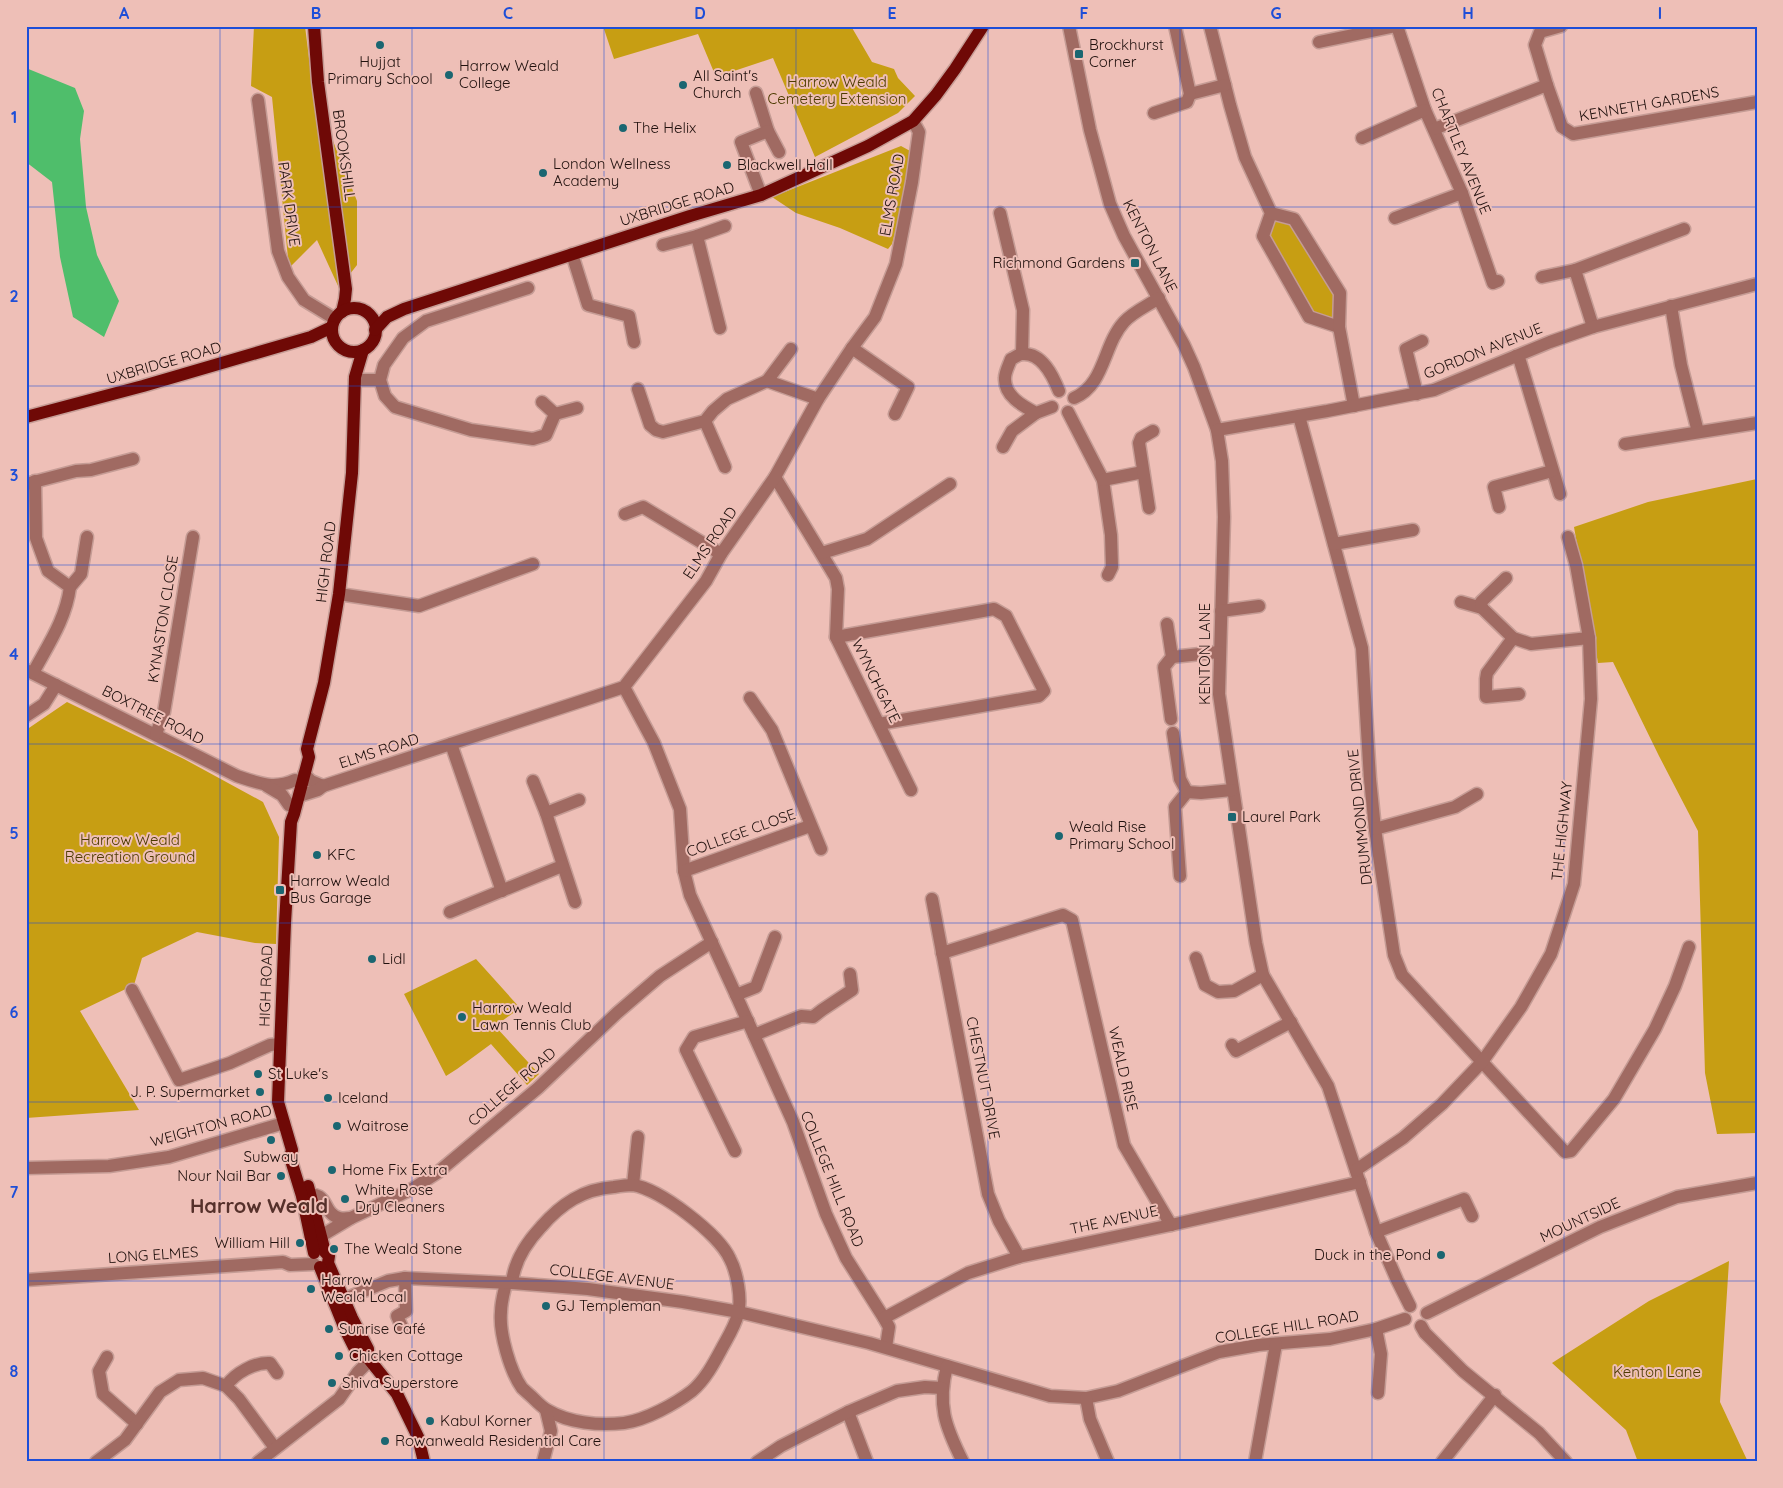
<svg xmlns="http://www.w3.org/2000/svg" width="1783" height="1488" font-family="Quicksand,sans-serif">
	<style>
		.green { fill: #c79e13 }
		.water { fill: #4fbe6b }
		.lines { fill: none; stroke-linecap: round; stroke-linejoin: round }
		.minor-casing { stroke: #c59c95; stroke-width: 15 }
		.major-casing { stroke: #c59c95; stroke-width: 15 }
		.minor { stroke: #a06a62; stroke-width: 12 }
		.major { stroke: #6f0906; stroke-width: 12 }
		.grid { fill: none; stroke: #1d4ed8; stroke-width: 1; stroke-opacity: 0.55 }
		.poi-dot { fill: #1b6671; stroke: #eebfb7; stroke-width: 2 }
		.labels { text-anchor: middle; stroke-width: 4; stroke-linejoin: round; paint-order: stroke }
		.poi-label { font-size: 15px; fill: #21110e; stroke: #eebfb7; text-anchor: start }
		.park-label { font-size: 15px; fill: #4d3b00; stroke: #eebfb7 }
		.street-label { font-size: 15px; fill: #21110e; stroke: #eebfb7 }
		.district-label { font-size: 20px; font-weight: bold; fill: #56312b; stroke: #eebfb7 }
		.neatline { fill: none; stroke: #1d4ed8; stroke-width: 2 }
		.grid-label { font-size: 16px; text-anchor: middle; font-weight: bold; fill: #1d4ed8 }
	</style>
	<rect width="100%" height="100%" fill="#eebfb7"/>
	<g class="green">
		<polygon points="254,26 305,26 313,91 357,201 357,265 339,288 317,240 289,268 272,97 251,86"/>
		<polygon points="603,26 851,26 872,62 894,69 898,78 915,96 898,113 815,157 773,58 716,77 698,34 614,59"/>
		<polygon points="901,146 912,152 910,177 892,244 888,249 840,228 796,213 772,197"/>
		<polygon points="1274,219 1296,227 1334,292 1335,319 1311,314 1267,236"/>
		<polygon points="1757,479 1757,1133 1717,1134 1705,1073 1698,831 1659,756 1613,662 1598,663 1574,527 1648,502"/>
		<polygon points="67,702 184,759 263,802 279,837 276,944 255,943 197,932 142,958 134,985 80,1011 139,1110 26,1118 26,730"/>
		<polygon points="476,959 520,1008 495,1026 539,1074 527,1085 491,1044 457,1069 446,1076 404,994"/>
		<polygon points="1729,1261 1720,1402 1748,1462 1638,1462 1626,1430 1552,1363 1649,1301"/>
	</g>
	<polygon class="water" points="26,68 75,88 84,111 80,139 86,207 97,255 119,301 104,337 73,317 60,257 52,182 26,162"/>
	<g class="lines">
		<g class="minor-casing">
			<g id="minor">
				<polyline points="1069,26 1090,130 1110,204 1124,236 1184,345 1194,367 1217,430 1222,461 1224,517 1219,694 1256,943 1263,975 1328,1086 1376,1232 1397,1280 1410,1306"/>
				<polyline points="1210,26 1230,105 1245,157 1271,213 1263,236 1309,317 1339,327"/>
				<polyline points="1397,26 1425,110 1462,193 1493,283 1498,281"/>
				<polyline points="1319,42 1396,26"/>
				<polyline points="1547,85 1562,127 1573,134 1757,102"/>
				<polyline points="756,93 768,131 779,152"/>
				<polyline points="1190,94 1225,85"/>
				<polyline points="258,100 278,251 288,277 304,300 335,319"/>
				<polyline points="1154,113 1187,102 1190,94 1175,26"/>
				<polyline points="1434,129 1547,85 1535,45 1540,32 1561,26"/>
				<polyline points="1362,138 1425,110"/>
				<polyline points="761,195 741,142 768,131"/>
				<polyline points="1000,213 1023,310 1022,354"/>
				<polyline points="1271,213 1294,219 1340,293 1339,327 1354,406"/>
				<polyline points="1395,218 1462,193"/>
				<polyline points="697,236 720,328"/>
				<polyline points="663,245 697,236 725,226"/>
				<polyline points="572,254 588,305 629,316 634,342"/>
				<polyline points="1542,277 1575,270"/>
				<polyline points="528,288 426,321 403,338 384,365 380,380 385,396 395,407 471,430 533,439 546,435 555,414 542,402"/>
				<polyline points="1671,306 1681,365 1698,432"/>
				<polyline points="1593,327 1575,270 1684,229"/>
				<polyline points="852,348 908,387 895,414"/>
				<polyline points="1516,356 1520,361 1560,494"/>
				<polyline points="355,380 380,380"/>
				<polyline points="767,381 791,349"/>
				<polyline points="638,389 650,425 656,430 663,432 705,421 713,411 727,399 767,381 818,399"/>
				<polyline points="1417,394 1406,349 1422,341"/>
				<path d="M1074,398C1105,385 1103,345 1124,322C1133,312 1147,306 1159,298"/>
				<path d="M1052,407L1036,413C1023,406 1004,396 1005,378C1005,372 1009,365 1011,359C1014,358 1019,354 1022,354C1042,352 1053,376 1059,391"/>
				<polyline points="1068,412 1103,480 1111,535 1112,567 1108,575"/>
				<polyline points="555,414 577,408"/>
				<polyline points="1299,416 1362,648 1370,779 1375,829 1394,955 1402,975 1565,1152 1571,1151 1614,1099 1655,1029 1675,986 1689,947"/>
				<polyline points="705,421 725,467"/>
				<polyline points="1217,430 1327,411 1434,390 1550,342 1593,327 1757,284"/>
				<polyline points="1625,444 1757,423"/>
				<polyline points="1003,447 1012,431 1036,413"/>
				<polyline points="775,477 836,578 838,589 836,637 911,790"/>
				<polyline points="1103,480 1143,472"/>
				<polyline points="26,484 76,471 91,470 133,459"/>
				<polyline points="1499,507 1494,487 1552,471"/>
				<polyline points="1149,508 1139,443 1141,438 1153,431"/>
				<polyline points="625,514 643,507 721,554"/>
				<polyline points="1334,544 1413,530"/>
				<polyline points="822,553 867,539 950,484"/>
				<polyline points="70,587 81,574 87,537"/>
				<polyline points="339,594 419,606 533,564"/>
				<polyline points="1461,602 1482,608 1513,638 1531,644 1589,638"/>
				<polyline points="1482,608 1481,602 1506,578"/>
				<polyline points="1221,611 1259,606"/>
				<polyline points="1167,624 1172,657 1164,667 1171,719"/>
				<polyline points="836,637 994,609 1006,616 1044,691 1039,696 879,724"/>
				<polyline points="1513,638 1487,673 1486,679 1486,697 1519,694"/>
				<polyline points="1172,657 1219,652"/>
				<path d="M26,670L237,776C258,783 274,790 295,780"/>
				<path d="M33,673C48,645 66,619 70,587L48,571L36,538L35,481"/>
				<polyline points="624,687 654,743 680,809 684,871 690,895 736,995 793,1122 826,1214 846,1258 884,1318 889,1327 886,1347"/>
				<polyline points="750,698 772,730 821,849"/>
				<polyline points="26,716 44,704 56,685"/>
				<polyline points="1173,733 1180,779 1187,792 1175,807 1180,876"/>
				<polyline points="156,734 164,712 193,537"/>
				<polyline points="451,744 502,891"/>
				<polyline points="304,774 311,781 323,786 624,687 706,581 721,554 775,477 818,399 852,348 875,317 896,264 912,182 919,132 913,121"/>
				<polyline points="533,781 546,813 575,902"/>
				<polyline points="267,786 282,795 289,805"/>
				<polyline points="1187,792 1201,793 1232,790"/>
				<polyline points="299,796 318,790 323,786"/>
				<polyline points="546,813 579,800"/>
				<polyline points="1375,829 1455,807 1477,794"/>
				<polyline points="684,871 810,826"/>
				<polyline points="932,899 988,1194 999,1221 1019,1257"/>
				<polyline points="450,912 562,866"/>
				<polyline points="942,953 1063,915 1072,920 1124,1145 1171,1225"/>
				<polyline points="1196,958 1205,985 1218,992 1234,991 1263,975"/>
				<polyline points="132,990 179,1080 230,1063 270,1045 280,1044"/>
				<polyline points="736,995 756,987 775,937"/>
				<polyline points="754,1035 801,1016 813,1017 822,1010 852,990 850,974"/>
				<polyline points="1232,1045 1236,1051 1291,1022"/>
				<polyline points="735,1151 686,1050 694,1037 748,1021"/>
				<polyline points="26,1168 109,1166 169,1157 284,1123"/>
				<polyline points="1356,1170 1403,1138 1442,1104 1482,1062 1521,1007 1551,954 1574,884 1591,699 1589,638 1576,565 1568,537"/>
				<polyline points="633,1185 638,1137"/>
				<path d="M302,1196C331,1189 320,1212 339,1218C342,1219 347,1218 351,1218"/>
				<polyline points="1376,1232 1464,1199 1472,1216"/>
				<polyline points="321,1236 351,1218 412,1189 437,1173 538,1088 617,1013 660,976 712,942"/>
				<polyline points="26,1280 283,1262 290,1265 314,1264"/>
				<path d="M506,1283C504,1292 501,1302 501,1312C499,1333 510,1371 522,1388C525,1391 530,1395 533,1398C537,1402 542,1407 547,1410C569,1423 599,1426 624,1423C646,1420 675,1404 692,1391C705,1380 714,1363 722,1348C728,1337 735,1326 738,1314C742,1299 737,1272 730,1259C719,1234 660,1189 633,1185C627,1185 620,1186 614,1187C583,1189 561,1204 541,1227C527,1242 514,1262 512,1283"/>
				<polyline points="335,1303 388,1281 405,1278 512,1283 588,1289 683,1302 739,1312 869,1343 1050,1396 1086,1398 1118,1391 1219,1352 1258,1345 1330,1339 1376,1329 1405,1319"/>
				<polyline points="1427,1313 1600,1227 1677,1197 1757,1183"/>
				<polyline points="884,1318 968,1273 1019,1257 1171,1225 1360,1182"/>
				<polyline points="1421,1326 1425,1333 1463,1371 1539,1433 1566,1462"/>
				<polyline points="402,1327 397,1316 406,1311 405,1278"/>
				<polyline points="1376,1329 1381,1354 1378,1393"/>
				<polyline points="107,1357 99,1371 103,1394 137,1424"/>
				<path d="M947,1366C937,1405 945,1426 963,1462"/>
				<path d="M226,1386C235,1373 255,1362 270,1363L277,1373"/>
				<polyline points="1086,1398 1090,1419 1108,1462"/>
				<polyline points="848,1412 867,1462"/>
				<polyline points="96,1462 125,1440 160,1392 179,1380 203,1378 226,1386 239,1399 275,1448"/>
				<polyline points="258,1462 339,1399 358,1372 370,1360"/>
				<polyline points="543,1462 551,1431 546,1410"/>
				<polyline points="757,1462 781,1446 848,1412 897,1391 925,1387 942,1388"/>
				<polyline points="1255,1462 1276,1344"/>
				<polyline points="1442,1462 1495,1395"/>
			</g>
		</g>
		<g class="major-casing">
			<g id="major">
				<polyline points="314,26 318,82 346,289 345,299 342,312"/>
				<circle cx="354" cy="330" r="22"/>
				<polyline points="375,330 387,317 404,309 690,216 761,195 868,146 913,121 936,95 955,69 983,26"/>
				<polyline points="26,417 143,386 311,337 332,327"/>
				<polyline points="308,1186 325,1252 329,1256 328,1263 352,1318 368,1349 368,1358"/>
				<polyline points="314,1253 302,1196 290,1157 292,1150 278,1102 285,923 291,822 294,814 309,757 307,749 324,683 339,594 352,473 355,377 363,350"/>
				<polyline points="320,1267 345,1329 357,1353 368,1358 397,1394 418,1437 424,1462"/>
			</g>
		</g>
		<use href="#minor" class="minor"/>
		<use href="#major" class="major"/>
	</g>
	<path class="grid" d="M220,26V1462M412,26V1462M604,26V1462M796,26V1462M988,26V1462M1180,26V1462M1372,26V1462M1564,26V1462M26,207H1757M26,386H1757M26,565H1757M26,744H1757M26,923H1757M26,1102H1757M26,1281H1757"/>
	<g class="poi-dot">
		<circle cx="380" cy="45" r="5"/>
		<rect x="1074" y="49" width="10" height="10" rx="2.5"/>
		<circle cx="449" cy="75" r="5"/>
		<circle cx="683" cy="85" r="5"/>
		<circle cx="623" cy="128" r="5"/>
		<circle cx="727" cy="165" r="5"/>
		<circle cx="543" cy="173" r="5"/>
		<rect x="1130" y="258" width="10" height="10" rx="2.5"/>
		<rect x="1227" y="812" width="10" height="10" rx="2.5"/>
		<circle cx="1059" cy="836" r="5"/>
		<circle cx="317" cy="855" r="5"/>
		<rect x="275" y="885" width="10" height="10" rx="2.5"/>
		<circle cx="372" cy="959" r="5"/>
		<circle cx="462" cy="1017" r="5"/>
		<circle cx="258" cy="1074" r="5"/>
		<circle cx="260" cy="1092" r="5"/>
		<circle cx="328" cy="1098" r="5"/>
		<circle cx="337" cy="1126" r="5"/>
		<circle cx="271" cy="1140" r="5"/>
		<circle cx="332" cy="1170" r="5"/>
		<circle cx="281" cy="1176" r="5"/>
		<circle cx="345" cy="1199" r="5"/>
		<circle cx="300" cy="1243" r="5"/>
		<circle cx="334" cy="1249" r="5"/>
		<circle cx="1441" cy="1255" r="5"/>
		<circle cx="311" cy="1289" r="5"/>
		<circle cx="546" cy="1306" r="5"/>
		<circle cx="329" cy="1329" r="5"/>
		<circle cx="339" cy="1356" r="5"/>
		<circle cx="332" cy="1383" r="5"/>
		<circle cx="430" cy="1421" r="5"/>
		<circle cx="385" cy="1441" r="5"/>
	</g>
	<g class="labels">
		<g class="poi-label">
			<text x="1089" y="50">Brockhurst<tspan x="1089" dy="17">Corner</tspan></text>
			<text x="380" y="67" text-anchor="middle">Hujjat<tspan x="380" dy="17">Primary School</tspan></text>
			<text x="459" y="71">Harrow Weald<tspan x="459" dy="17">College</tspan></text>
			<text x="693" y="81">All Saint's<tspan x="693" dy="17">Church</tspan></text>
			<text x="633" y="133">The Helix</text>
			<text x="553" y="169">London Wellness<tspan x="553" dy="17">Academy</tspan></text>
			<text x="737" y="170">Blackwell Hall</text>
			<text x="1125" y="268" text-anchor="end">Richmond Gardens</text>
			<text x="1242" y="822">Laurel Park</text>
			<text x="1069" y="832">Weald Rise<tspan x="1069" dy="17">Primary School</tspan></text>
			<text x="327" y="860">KFC</text>
			<text x="290" y="886">Harrow Weald<tspan x="290" dy="17">Bus Garage</tspan></text>
			<text x="382" y="964">Lidl</text>
			<text x="472" y="1013">Harrow Weald<tspan x="472" dy="17">Lawn Tennis Club</tspan></text>
			<text x="268" y="1079">St Luke's</text>
			<text x="250" y="1097" text-anchor="end">J. P. Supermarket</text>
			<text x="338" y="1103">Iceland</text>
			<text x="347" y="1131">Waitrose</text>
			<text x="271" y="1162" text-anchor="middle">Subway</text>
			<text x="342" y="1175">Home Fix Extra</text>
			<text x="271" y="1181" text-anchor="end">Nour Nail Bar</text>
			<text x="355" y="1195">White Rose<tspan x="355" dy="17">Dry Cleaners</tspan></text>
			<text x="290" y="1248" text-anchor="end">William Hill</text>
			<text x="344" y="1254">The Weald Stone</text>
			<text x="1431" y="1260" text-anchor="end">Duck in the Pond</text>
			<text x="321" y="1285">Harrow<tspan x="321" dy="17">Weald Local</tspan></text>
			<text x="556" y="1311">GJ Templeman</text>
			<text x="339" y="1334">Sunrise Café</text>
			<text x="349" y="1361">Chicken Cottage</text>
			<text x="342" y="1388">Shiva Superstore</text>
			<text x="440" y="1426">Kabul Korner</text>
			<text x="395" y="1446">Rowanweald Residential Care</text>
		</g>
		<g class="park-label">
			<text x="837" y="87">Harrow Weald<tspan x="837" dy="17">Cemetery Extension</tspan></text>
			<text x="130" y="845">Harrow Weald<tspan x="130" dy="17">Recreation Ground</tspan></text>
			<text x="1657" y="1377">Kenton Lane</text>
		</g>
		<g class="street-label">
			<text transform="translate(1649 104) rotate(-10)" y="5">KENNETH GARDENS</text>
			<text transform="translate(1461 151) rotate(68)" y="5">CHARTLEY AVENUE</text>
			<text transform="translate(344 155) rotate(82)" y="5">BROOKSHILL</text>
			<text transform="translate(892 195) rotate(-80)" y="5">ELMS ROAD</text>
			<text transform="translate(289 204) rotate(82)" y="5">PARK DRIVE</text>
			<text transform="translate(677 204) rotate(-17)" y="5">UXBRIDGE ROAD</text>
			<text transform="translate(1150 246) rotate(63)" y="5">KENTON LANE</text>
			<text transform="translate(1483 351) rotate(-22)" y="5">GORDON AVENUE</text>
			<text transform="translate(164 363) rotate(-16)" y="5">UXBRIDGE ROAD</text>
			<text transform="translate(710 543) rotate(-56)" y="5">ELMS ROAD</text>
			<text transform="translate(326 562) rotate(-83)" y="5">HIGH ROAD</text>
			<text transform="translate(163 619) rotate(-81)" y="5">KYNASTON CLOSE</text>
			<text transform="translate(1205 654) rotate(-90)" y="5">KENTON LANE</text>
			<text transform="translate(876 681) rotate(64)" y="5">WYNCHGATE</text>
			<text transform="translate(153 715) rotate(27)" y="5">BOXTREE ROAD</text>
			<text transform="translate(379 751) rotate(-18)" y="5">ELMS ROAD</text>
			<text transform="translate(1360 817) rotate(-96)" y="5">DRUMMOND DRIVE</text>
			<text transform="translate(1562 831) rotate(-84)" y="5">THE HIGHWAY</text>
			<text transform="translate(741 833) rotate(-20)" y="5">COLLEGE CLOSE</text>
			<text transform="translate(266 986) rotate(-88)" y="5">HIGH ROAD</text>
			<text transform="translate(1123 1069) rotate(77)" y="5">WEALD RISE</text>
			<text transform="translate(983 1078) rotate(79)" y="5">CHESTNUT DRIVE</text>
			<text transform="translate(512 1087) rotate(-41)" y="5">COLLEGE ROAD</text>
			<text transform="translate(211 1126) rotate(-15)" y="5">WEIGHTON ROAD</text>
			<text transform="translate(832 1179) rotate(68)" y="5">COLLEGE HILL ROAD</text>
			<text transform="translate(1114 1220) rotate(-12)" y="5">THE AVENUE</text>
			<text transform="translate(1580 1220) rotate(-25)" y="5">MOUNTSIDE</text>
			<text transform="translate(153 1255) rotate(-4)" y="5">LONG ELMES</text>
			<text transform="translate(612 1277) rotate(7)" y="5">COLLEGE AVENUE</text>
			<text transform="translate(1287 1327) rotate(-9)" y="5">COLLEGE HILL ROAD</text>
		</g>
		<g class="district-label">
			<text x="259" y="1213">Harrow Weald</text>
		</g>
	</g>
	<rect width="1783" height="1488" fill="none" stroke="#eebfb7" stroke-width="55"/>
	<rect x="28" y="28" width="1728" height="1432" class="neatline"/>
	<g class="grid-label">
		<text x="124" y="19">A</text>
		<text x="316" y="19">B</text>
		<text x="508" y="19">C</text>
		<text x="700" y="19">D</text>
		<text x="892" y="19">E</text>
		<text x="1084" y="19">F</text>
		<text x="1276" y="19">G</text>
		<text x="1468" y="19">H</text>
		<text x="1660" y="19">I</text>
		<text x="14" y="123">1</text>
		<text x="14" y="302">2</text>
		<text x="14" y="481">3</text>
		<text x="14" y="660">4</text>
		<text x="14" y="839">5</text>
		<text x="14" y="1018">6</text>
		<text x="14" y="1198">7</text>
		<text x="14" y="1377">8</text>
	</g>
</svg>
